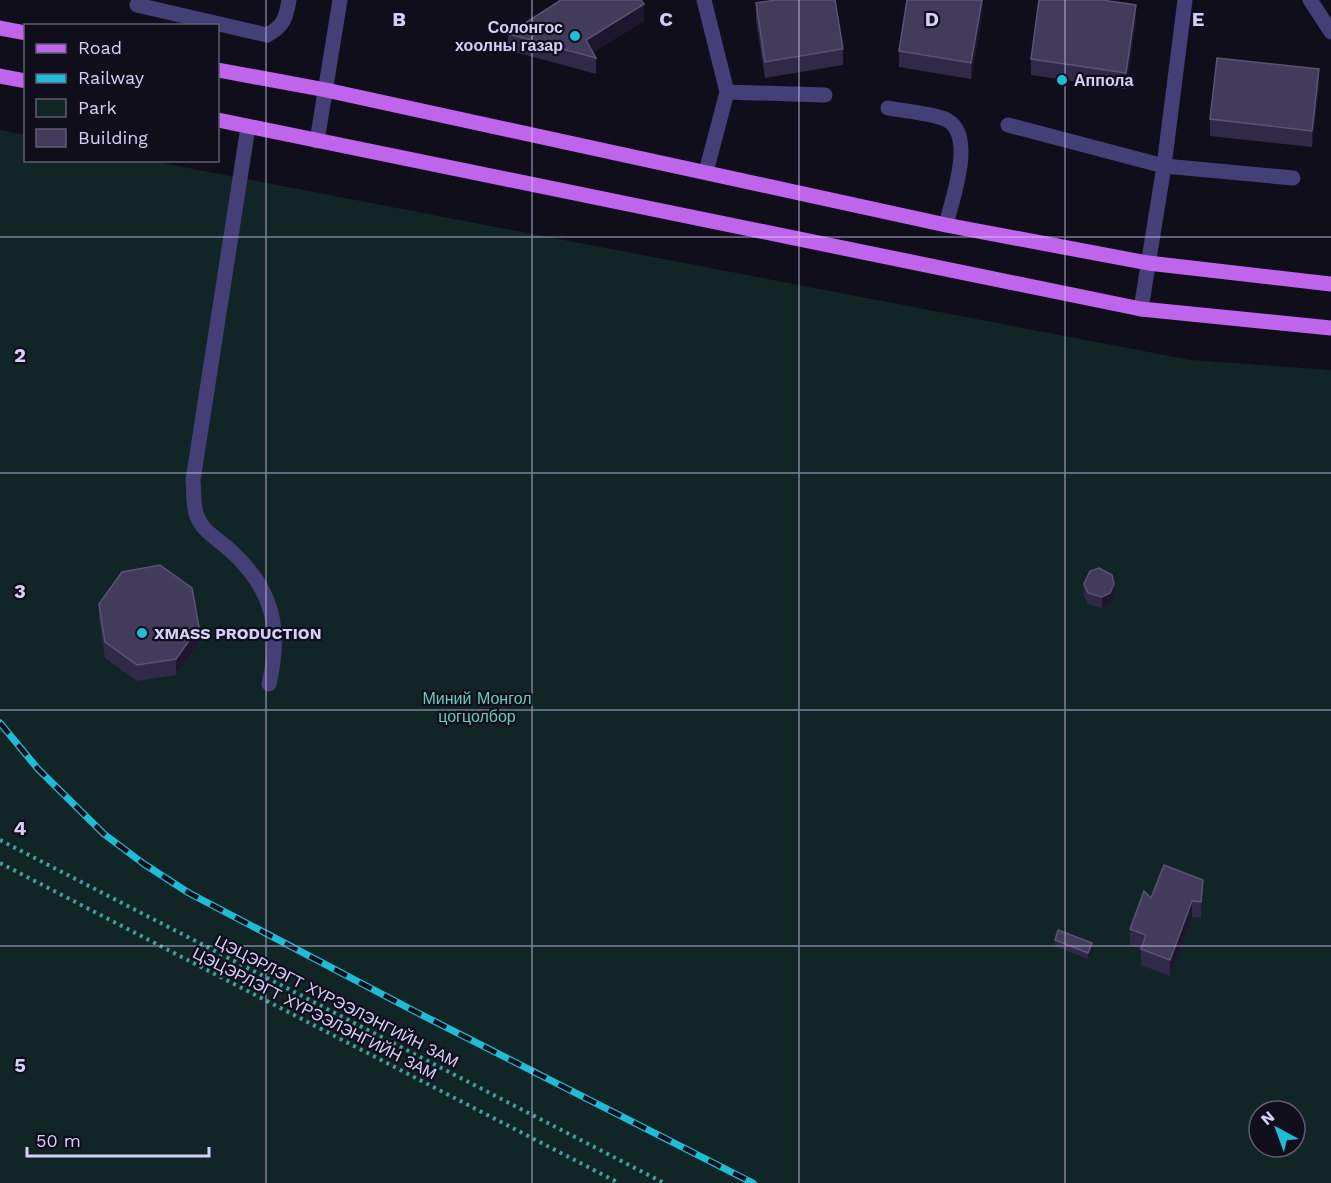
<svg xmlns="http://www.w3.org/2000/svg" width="1331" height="1183" font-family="'Work Sans',sans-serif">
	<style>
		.green { fill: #122526; fill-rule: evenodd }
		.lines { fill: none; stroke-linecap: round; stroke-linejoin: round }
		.path { stroke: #3ca09f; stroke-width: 4; stroke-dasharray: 3 4.5; stroke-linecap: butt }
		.minor { stroke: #443f76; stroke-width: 15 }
		.major { stroke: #bf65eb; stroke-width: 15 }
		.rail-casing { stroke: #1dbdd8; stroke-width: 7 }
		.rail { stroke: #110e1c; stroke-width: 4.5; stroke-dasharray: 14; stroke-linecap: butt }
		.wall { fill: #302a48 }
		.shaded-wall { fill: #1c172f }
		.building { fill: #423b5b; stroke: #595374; stroke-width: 1.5 }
		.grid { fill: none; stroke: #d6d0f9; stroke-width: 1.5; stroke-opacity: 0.55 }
		.poi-dot { fill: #1dbdd8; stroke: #110e1c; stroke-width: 2 }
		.labels { text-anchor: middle; stroke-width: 4.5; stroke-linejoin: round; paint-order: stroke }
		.poi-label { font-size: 16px; font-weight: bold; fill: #d6d0f9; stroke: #110e1c; text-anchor: start }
		.park-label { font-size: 16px; fill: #66ceb9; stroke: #110e1c }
		.street-label { font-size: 16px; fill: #d6d0f9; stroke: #110e1c }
		.grid-label { font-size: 20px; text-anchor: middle; font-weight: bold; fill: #d6d0f9; stroke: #110e1c; stroke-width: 4.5; stroke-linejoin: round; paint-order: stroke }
	</style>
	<rect width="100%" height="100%" fill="#110e1c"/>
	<path class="green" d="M0,130L25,135L26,160L152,161L1190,360L1331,370V1183H0ZM1259,1111H1295V1147H1259Z"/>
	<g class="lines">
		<g class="path">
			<polyline points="0,840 664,1183"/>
			<polyline points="0,863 619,1183"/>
		</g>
		<g class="minor">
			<polyline points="704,0 727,92 825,95"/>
			<polyline points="1185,0 1164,166 1293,178"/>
			<polyline points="1310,0 1331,32"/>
			<path d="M137,5L267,35C284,26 286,18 289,0"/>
			<path d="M888,108C903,111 934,113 947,120C976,136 952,199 946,225"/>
			<polyline points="1008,125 1164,166 1141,309"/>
			<path d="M248,127L193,480C194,490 193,503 196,513C201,531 217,538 230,550C273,589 282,628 269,684"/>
			<polyline points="317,141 340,0"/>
			<polyline points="706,172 727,92"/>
		</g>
		<g class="major">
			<polyline points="0,28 26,33"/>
			<polyline points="218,70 326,90 946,225 1148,263 1331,284"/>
			<polyline points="0,76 26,81"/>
			<polyline points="218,120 1141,309 1331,328"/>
		</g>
		<g class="rail-casing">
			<polyline id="rail" points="0,723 38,769 104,834 144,864 189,893 416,1012 753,1183"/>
		</g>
		<use href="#rail" class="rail"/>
	</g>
	<g class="wall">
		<polygon points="983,0 983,8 971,79 899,67 899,51"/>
		<polygon points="756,3 843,49 843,65 765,78 756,20"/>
		<polygon points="644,21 593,52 596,58 596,74 508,50 508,34"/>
		<polygon points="1136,21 1126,89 1031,75 1031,59"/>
		<polygon points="1319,85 1312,147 1210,136 1210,119"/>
		<polygon points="1084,584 1114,595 1110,604 1102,608 1088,604 1084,595"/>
		<polygon points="99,604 199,643 176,675 137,681 105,658 99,620"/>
		<polygon points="1203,896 1201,918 1192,917 1170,976 1141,965 1141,949 1130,945 1130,929 1151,898"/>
		<polygon points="1055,940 1092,948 1088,959 1055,946"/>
	</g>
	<g class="shaded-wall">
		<polygon points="982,0 983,0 983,8 971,79 971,63"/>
		<polygon points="644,4 644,21 586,56 586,40"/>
		<polygon points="1136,5 1136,21 1126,89 1126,73"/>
		<polygon points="1319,69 1319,85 1312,147 1312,131"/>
		<polygon points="1114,584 1114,595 1110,604 1102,608 1102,597"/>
		<polygon points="199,627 199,643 176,675 176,659"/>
		<polygon points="1203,880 1203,896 1201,918 1201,902"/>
		<polygon points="1192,901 1192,917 1170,976 1170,960"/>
		<polygon points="1092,943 1092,948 1088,959 1088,953"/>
	</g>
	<g class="building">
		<polygon points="561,0 641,0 644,4 586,40 596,58 508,34"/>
		<polygon points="776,0 835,0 843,49 765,62 756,3"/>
		<polygon points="907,0 982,0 971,63 899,51"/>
		<polygon points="1039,0 1102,0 1136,5 1126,73 1031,59"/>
		<polygon points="1217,58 1319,69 1312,131 1210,119"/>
		<polygon points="160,565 192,588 199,627 176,659 137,665 105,642 99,604 122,572"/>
		<polygon points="1099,568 1112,575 1114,584 1110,593 1102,597 1088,593 1084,584 1090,571"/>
		<polygon points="1164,865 1203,880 1201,902 1192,901 1170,960 1141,949 1146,935 1130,929 1144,891 1151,898"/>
		<polygon points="1058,930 1092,943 1088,953 1055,940"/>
	</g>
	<path class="grid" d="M266,0V1183M532,0V1183M799,0V1183M1065,0V1183M0,237H1331M0,473H1331M0,710H1331M0,946H1331"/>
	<g class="poi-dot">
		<circle cx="575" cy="36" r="6"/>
		<circle cx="1062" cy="80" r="6"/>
		<circle cx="142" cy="633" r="6"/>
	</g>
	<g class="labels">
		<g class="poi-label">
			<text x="563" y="33" text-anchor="end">Солонгос<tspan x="563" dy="18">хоолны газар</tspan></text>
			<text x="1074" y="86">Аппола</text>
			<text x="154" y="639">XMASS PRODUCTION</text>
		</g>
		<g class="park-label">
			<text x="477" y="704">Миний Монгол<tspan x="477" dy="18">цогцолбор</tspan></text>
		</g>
		<g class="street-label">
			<text transform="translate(337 1001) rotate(27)" y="6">ЦЭЦЭРЛЭГТ ХҮРЭЭЛЭНГИЙН ЗАМ</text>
			<text transform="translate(315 1013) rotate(27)" y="6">ЦЭЦЭРЛЭГТ ХҮРЭЭЛЭНГИЙН ЗАМ</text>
		</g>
	</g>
	<g class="grid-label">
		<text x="399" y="26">B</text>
		<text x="666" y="26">C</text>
		<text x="932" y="26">D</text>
		<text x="1198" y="26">E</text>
		<text x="20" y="362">2</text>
		<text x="20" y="598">3</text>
		<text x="20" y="835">4</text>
		<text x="20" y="1072">5</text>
	</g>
	<rect x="24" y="24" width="195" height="138" fill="#110e1c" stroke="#605c74" stroke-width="1.5"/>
	<rect x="36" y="44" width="30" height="9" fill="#bf65eb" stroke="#605c74" stroke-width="1.5"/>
	<text x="78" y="54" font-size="18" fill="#d6d0f9">Road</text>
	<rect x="36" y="74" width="30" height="9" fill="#1dbdd8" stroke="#605c74" stroke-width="1.5"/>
	<text x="78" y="84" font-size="18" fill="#d6d0f9">Railway</text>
	<rect x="36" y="99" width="30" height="18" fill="#122526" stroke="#605c74" stroke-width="1.5"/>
	<text x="78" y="114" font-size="18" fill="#d6d0f9">Park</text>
	<rect x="36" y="129" width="30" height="18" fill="#423b5b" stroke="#605c74" stroke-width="1.5"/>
	<text x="78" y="144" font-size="18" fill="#d6d0f9">Building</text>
	<g transform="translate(1277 1129) rotate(319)"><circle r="28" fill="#110e1c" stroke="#605c74" stroke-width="1.5"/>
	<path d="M0-4.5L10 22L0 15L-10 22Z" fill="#1dbdd8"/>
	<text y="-9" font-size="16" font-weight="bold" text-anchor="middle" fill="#d6d0f9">N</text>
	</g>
	<path d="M27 1147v9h182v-9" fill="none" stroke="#d6d0f9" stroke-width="3"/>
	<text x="36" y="1147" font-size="18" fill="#d6d0f9" stroke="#110e1c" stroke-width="4.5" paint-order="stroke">50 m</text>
</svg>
